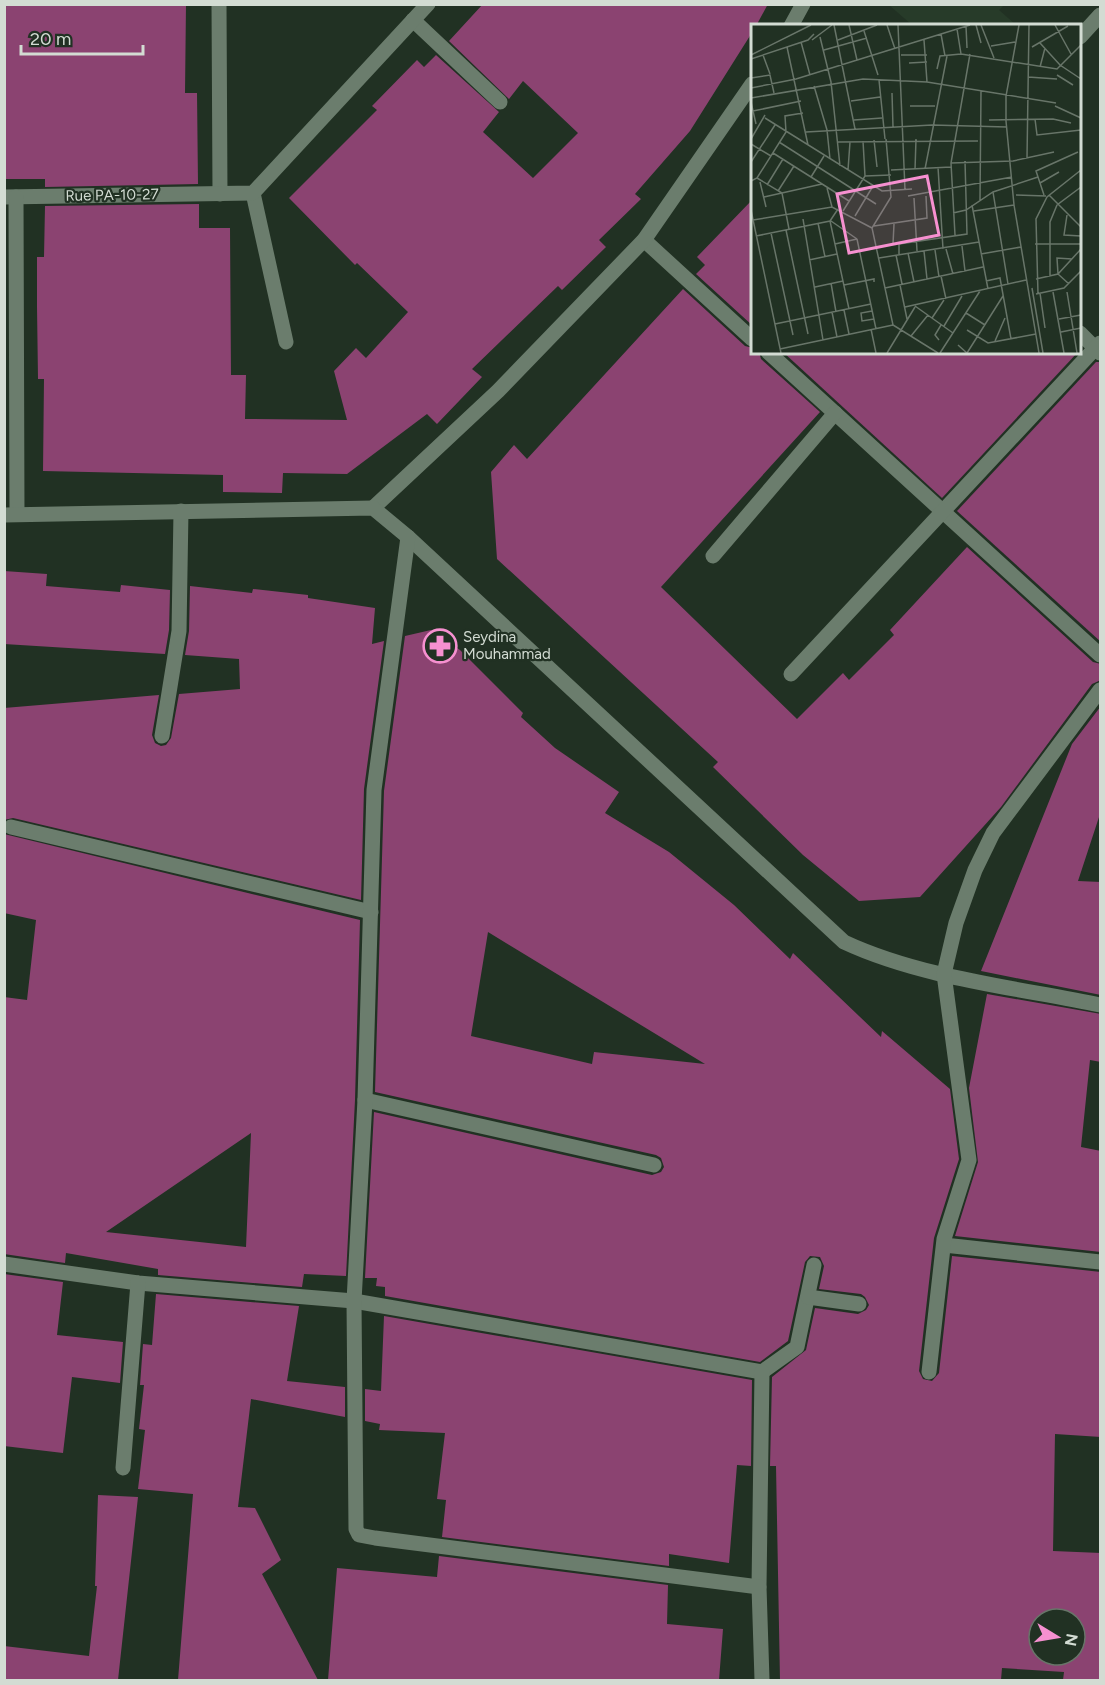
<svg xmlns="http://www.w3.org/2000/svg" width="1105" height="1685" font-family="Figtree,sans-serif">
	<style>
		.built { fill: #273b29 }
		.building { fill: #8b4371; fill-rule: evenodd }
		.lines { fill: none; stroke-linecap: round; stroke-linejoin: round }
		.street { stroke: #6b7d6d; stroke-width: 15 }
		.secondary { stroke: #6b7d6d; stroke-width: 15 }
		.labels { text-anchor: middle; stroke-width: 4.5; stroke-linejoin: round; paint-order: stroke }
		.street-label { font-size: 15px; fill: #d3dcd3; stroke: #213123 }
		.poi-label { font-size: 15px; fill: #d3dcd3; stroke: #213123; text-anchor: start }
		.inset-road { fill: none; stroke: #687569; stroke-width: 1.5 }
		.view { fill: #f690d0; fill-opacity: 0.15; stroke: #f690d0; stroke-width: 3 }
		.inset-edge { fill: none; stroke: #d3dcd3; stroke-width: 3 }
	</style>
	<rect width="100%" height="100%" fill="#213123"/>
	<polygon class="built" points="889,5 1004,5 999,10 1016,25 912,25"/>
	<g class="building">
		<polygon points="6,4 186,4 185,93 197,93 198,184 45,187 45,179 6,179"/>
		<polygon points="483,4 768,4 756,26 753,26 753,31 690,131 635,194 641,199 599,240 606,247 562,290 558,286 472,369 482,377 437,424 427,414 347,474 283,473 282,493 223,492 223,475 43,471 44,379 38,379 37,307 37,257 44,257 45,206 199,204 199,228 230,228 231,375 246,375 245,419 347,420 334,371 356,348 366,358 408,312 357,263 355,265 289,198 377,110 372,106 417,60 424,67 436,55 499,112 483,132 533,178 578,133 523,81 509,99 449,41"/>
		<polygon points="753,199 753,326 696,274 705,265 697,257"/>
		<polygon points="683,289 745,346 753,348 753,352 759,352 761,359 820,412 661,587 797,719 843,673 849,680 894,635 890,630 967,547 1093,662 1101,664 1101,680 1092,684 1001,807 920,897 859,901 803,855 713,767 718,762 497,559 491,472 514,445 527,459"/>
		<polygon points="783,352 1078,352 942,498"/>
		<polygon points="1096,362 1101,362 1101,642 957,511"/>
		<polygon points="4,571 47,574 46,586 120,592 121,585 170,590 169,630 165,654 4,644"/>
		<polygon points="190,586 252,593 253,589 308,595 308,598 375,608 372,644 384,641 364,789 361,900 13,818 4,820 4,708 159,695 152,735 155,743 161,746 166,745 171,738 179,694 240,689 239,659 185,655 189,631"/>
		<path d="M431,630L460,650L523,713L521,717L555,748L619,792L605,813L669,852L734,905L790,959L793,953L881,1037L882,1031L950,1089L959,1159L934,1238L919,1371L923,1379L932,1381L939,1373L952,1256L1101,1272V1437L1055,1434L1053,1551L1101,1553V1680H1063L1064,1672L1002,1668L1001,1680H780L776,1466H770L772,1377L806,1350L815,1308L858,1314L866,1310L869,1305L865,1297L861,1294L819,1289L824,1266L820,1257L810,1256L805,1262L788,1341L760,1362L385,1296V1287L376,1286L377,1278H365L374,1112L652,1175L661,1172L664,1167L661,1158L656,1155L375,1092L384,791L405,636ZM488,932L705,1064L594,1052L592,1064L471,1036ZM1039,1619H1075V1655H1039Z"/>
		<polygon points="1101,706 1101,811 1078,881 1101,882 1101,995 981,971 1072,744"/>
		<path d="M4,834L360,920L355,1100L346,1276L304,1274L302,1287L158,1275V1269L66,1253L65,1263L4,1254V997L27,1000L36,920L4,913ZM251,1133L246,1247L106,1232Z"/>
		<polygon points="987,994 1101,1014 1101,1062 1090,1060 1081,1147 1101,1151 1101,1252 955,1236 978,1162 969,1088"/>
		<polygon points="4,1274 63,1282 57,1335 123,1342 120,1383 72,1377 63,1453 4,1446"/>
		<polygon points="156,1294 299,1306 287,1381 345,1387 345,1417 251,1399 238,1507 255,1508 281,1560 262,1574 318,1680 178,1680 193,1494 138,1489 145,1430 139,1429 144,1385 140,1385 143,1344 152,1345"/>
		<polygon points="384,1316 752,1380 751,1466 737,1465 729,1563 669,1554 669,1566 442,1537 446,1500 437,1499 445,1433 379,1430 380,1424 365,1421 365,1389 381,1391"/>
		<polygon points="98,1495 138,1497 118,1680 4,1680 4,1646 89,1656 97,1586 95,1586"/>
		<polygon points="439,1556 668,1585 667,1624 723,1629 719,1680 328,1680 337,1568 437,1577"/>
	</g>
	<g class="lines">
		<g class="street">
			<polyline points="219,4 220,194"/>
			<polyline points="413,20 500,102"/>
			<polyline points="1080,37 1100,15"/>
			<polyline points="253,193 286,342"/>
			<polyline points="4,197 253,193 428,4"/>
			<polyline points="16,197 17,514"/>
			<polyline points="644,240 752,339"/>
			<polyline points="1080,333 1100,353"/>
			<polyline points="768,352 1100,655"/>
			<path d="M408,537L844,942C921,978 1018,988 1100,1005"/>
			<polyline points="713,556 835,413"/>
			<polyline points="791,674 1100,343"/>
			<polyline points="162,736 179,631 181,511"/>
			<polyline points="11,827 371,912"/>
			<polyline points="365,1100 654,1165"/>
			<polyline points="944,1245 1100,1262"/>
			<polyline points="4,1264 138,1283 354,1301 762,1372 797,1347 814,1265"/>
			<polyline points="808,1297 859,1304"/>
			<polyline points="929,1372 944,1239 969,1160 944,974 956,923 975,870 993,833 1100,690"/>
			<polyline points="123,1468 138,1283"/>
			<polyline points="759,1587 762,1372"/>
		</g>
		<g class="secondary">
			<polyline points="791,26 803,4"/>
			<polyline points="373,508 498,391 644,240 752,84"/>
			<polyline points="4,515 373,508 408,537 374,790 365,1100 354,1301 356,1529 359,1535 375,1538 759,1587 762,1680"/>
		</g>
	</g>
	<defs>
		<g id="pharmacy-ring" transform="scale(1.725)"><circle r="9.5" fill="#213123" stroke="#f690d0" stroke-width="1.5"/><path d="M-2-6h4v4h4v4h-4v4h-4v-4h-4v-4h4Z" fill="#f690d0"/></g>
	</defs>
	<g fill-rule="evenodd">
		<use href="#pharmacy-ring" x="440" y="646"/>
	</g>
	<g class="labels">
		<g class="street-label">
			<text transform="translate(112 195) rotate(-1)" y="5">Rue PA-10-27</text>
		</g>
		<g class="poi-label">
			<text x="463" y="642">Seydina<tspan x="463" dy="17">Mouhammad</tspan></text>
		</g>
	</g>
	<g transform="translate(751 24)">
		<rect width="330" height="330" fill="#213123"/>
		<path class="inset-road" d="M83,1L104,105M98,1L106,36M136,1L144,25M147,1L154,166M225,1L230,19M230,1L243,34M268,1L255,72V97L263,181L288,329M304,1L320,30M215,2L216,24M206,5L210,30M113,7L127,51M190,10L194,32M69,13L80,58L89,142M61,16L81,1M87,16L126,1M173,16L176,58M50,18L59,51M289,19L309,41L330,55M240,22L264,18M36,23L57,121M281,23L317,2M73,26L116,14M0,31L60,1M12,31L19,50M150,31H176M0,35L57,16L63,10M158,39L176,38M289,43L294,24M186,45L189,32L210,30L306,45L330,21M306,51L322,61M277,53L306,55M0,54L19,51L23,69M128,56L134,115M63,62L76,106L79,135M0,64L45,55L219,1M141,69L142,103M0,74L112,55L176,58L305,79M100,77L129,73M0,78L5,100M159,82H184M304,82L330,94M2,87L50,77M14,94L131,167L161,165M284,95L286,111L330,106M103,96L131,94M238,96L302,95L320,99M330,107V138M55,108L181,101L256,103M0,115L14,91M135,115L140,173L121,204L142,301L187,329M123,116L126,143M28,118L125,180M87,118L227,117M0,120L20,132M22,129L98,177M276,134L278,1M0,138L24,101M200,139L262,137L303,128M187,143L192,225M174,145L196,32M97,146L99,118M140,146L200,143M164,146L165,115M114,152L140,151M60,153L73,132M6,154L31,169L38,205M0,157L6,154L35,108L34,92L52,89M9,158L15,183M289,159L308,148M16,161L32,135M76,164L81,183M27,167L43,142M242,168L257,260M265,171L295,172M293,171L285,147L327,128M298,171L330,203M157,172L261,153M13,173L71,160M163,174L166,227M229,176L230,67M221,181L237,265M0,186L30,329M92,187L114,152L112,117M223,187L263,181M202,189L215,186L242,168L287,153M316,191L313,211L330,212M104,192L122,162M52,195L72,316M2,196L81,183L121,204M79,197L98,285M80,197L106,215M67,199L74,233M123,202L176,194L175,172M35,206L57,310M20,209L42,311M204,211L200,139L219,30M5,212L79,197L87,185M106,215L125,305M84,220L106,215M142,220L143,200M284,220H330M211,222L214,247M195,225L202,250M184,226L188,253M173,227L176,255M157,229L163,258M148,230V220L216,210L214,137M230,230L270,223M145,231L151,260M128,234L228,218M58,236L86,230M190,252L195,275M299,252V198L306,181L330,163M285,255L307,250L330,225M235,257L249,254L260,315M80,259L85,288M318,260L307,250L306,234L321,235M93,261L123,255V258M149,261L156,295M64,263L92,257M134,264L232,243M281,264L292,329M302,268L313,329M316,268L326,329M289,269L294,304M285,270L313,264L330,247M287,270L285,195L296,173L330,146M164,282L202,309M154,283L275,256M93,286L98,310M121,287L110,289L111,297L123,295M81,288L86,313M215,289L234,301M181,294L193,276M308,295L330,291M24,300L120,280M193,302L211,272M120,305L125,329M216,306L237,319L285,310M310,308L330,304M160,312L177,291M188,316L184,311L190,301M244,317L254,294M207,321L216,329L252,272M29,325L142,301M136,329L164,283M189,329L229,267"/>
		<path class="view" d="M176,152L188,211L98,229L86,170Z"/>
		<rect width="330" height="330" class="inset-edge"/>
	</g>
	<rect width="1105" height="1685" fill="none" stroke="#d3dcd3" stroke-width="12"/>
	<g transform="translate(1057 1637) rotate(101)"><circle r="28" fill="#213123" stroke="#687569" stroke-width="1.5"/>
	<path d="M0-4.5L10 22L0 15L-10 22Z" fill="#f690d0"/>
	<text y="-9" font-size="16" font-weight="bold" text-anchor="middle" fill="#d3dcd3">N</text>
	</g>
	<path d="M21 45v9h122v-9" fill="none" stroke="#d3dcd3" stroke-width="3"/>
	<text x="30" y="45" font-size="18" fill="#d3dcd3" stroke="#213123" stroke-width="4.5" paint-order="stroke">20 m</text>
</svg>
